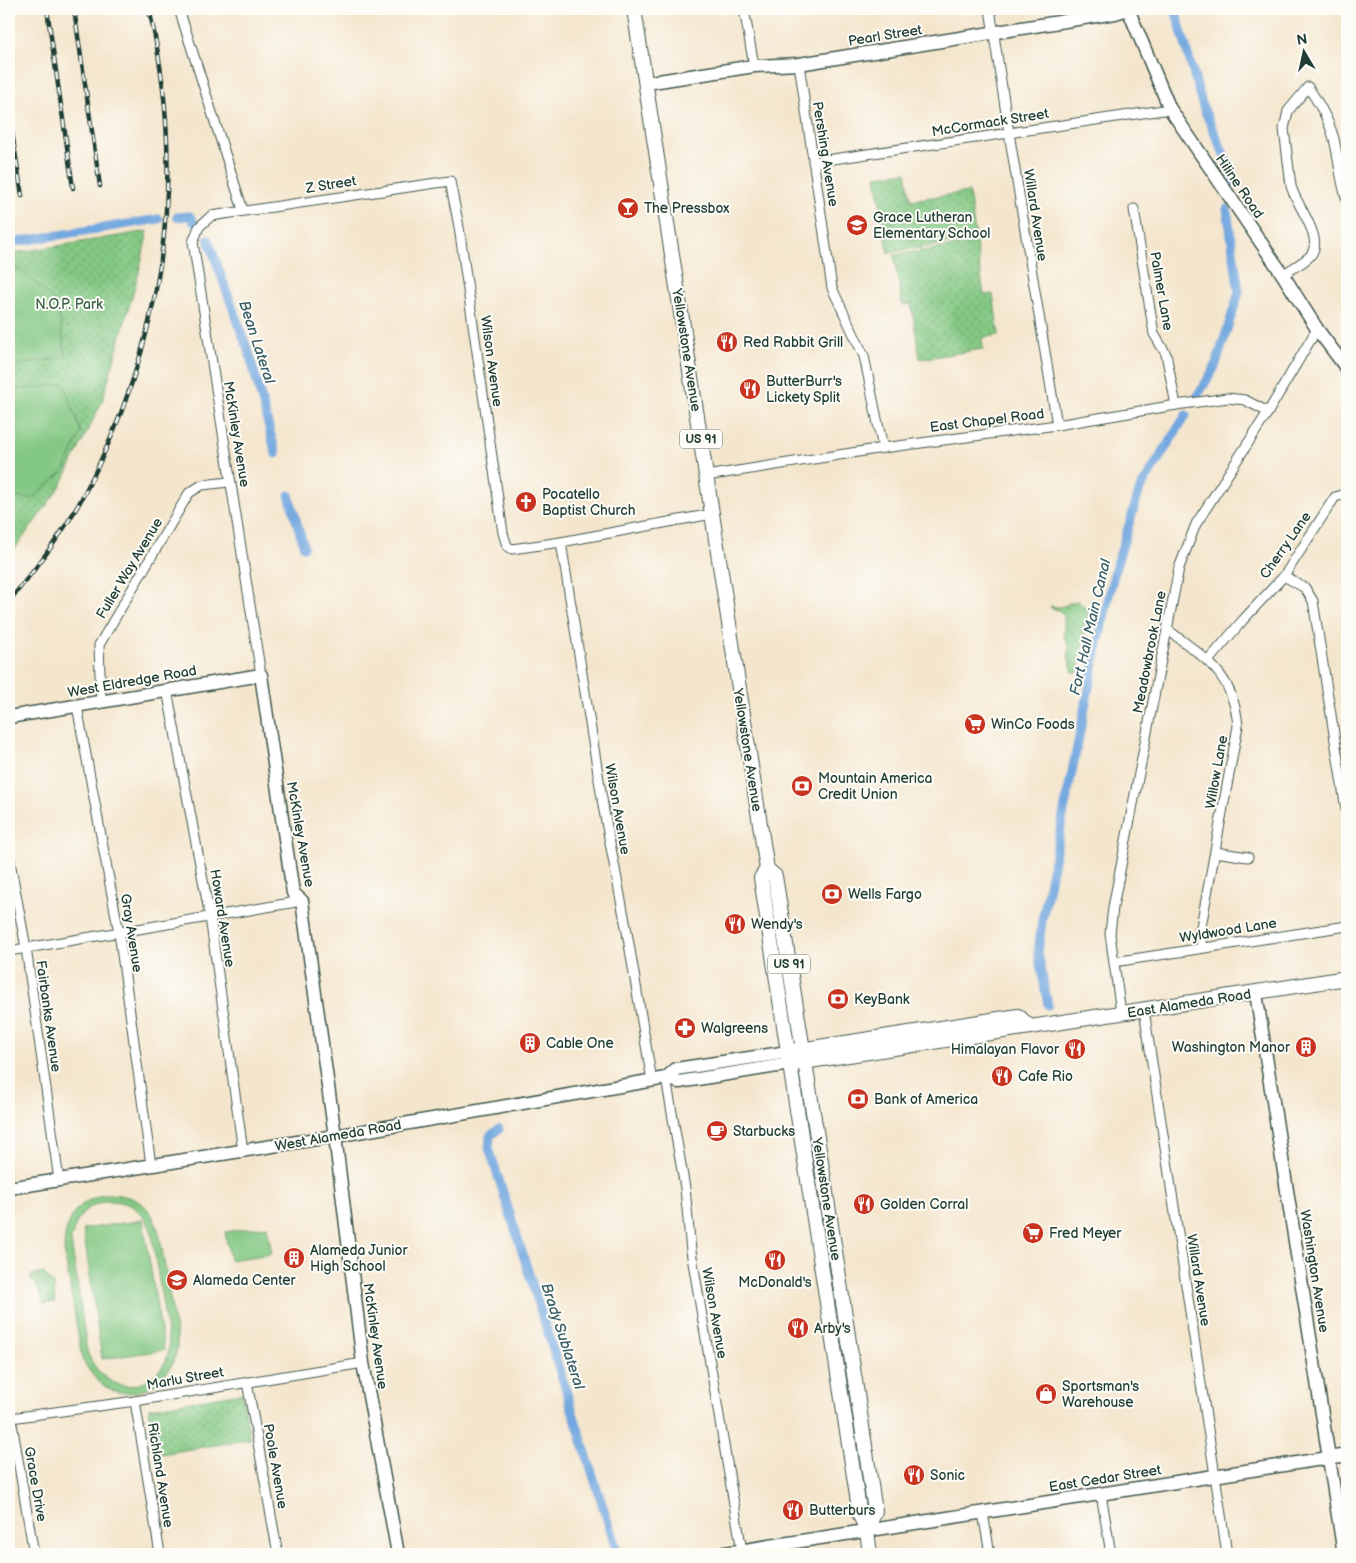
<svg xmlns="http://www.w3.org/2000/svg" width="1356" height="1563" font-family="'Balsamiq Sans',sans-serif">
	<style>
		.grass { fill: url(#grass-dots); stroke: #50825b }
		.garden { fill: #82c782; stroke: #50825b; fill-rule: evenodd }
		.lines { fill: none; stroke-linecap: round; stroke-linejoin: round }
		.canal { stroke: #72a7df; stroke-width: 9 }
		.street-casing { stroke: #3f564b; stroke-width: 11 }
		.secondary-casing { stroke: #3f564b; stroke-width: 15 }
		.primary-casing { stroke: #3f564b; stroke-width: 16 }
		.street { stroke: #fff; stroke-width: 9 }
		.secondary { stroke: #fff; stroke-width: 12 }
		.primary { stroke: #fff; stroke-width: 14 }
		.rail-casing { stroke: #1f3d34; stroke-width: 4.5 }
		.rail { stroke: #fdfcf7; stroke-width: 2.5; stroke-dasharray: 8; stroke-linecap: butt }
		.labels { text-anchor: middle; stroke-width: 4; stroke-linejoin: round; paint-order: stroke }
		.shield { fill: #fdfcf7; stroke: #62766e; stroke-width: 1 }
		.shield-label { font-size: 12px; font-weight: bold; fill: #1f3d34 }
		.street-label { font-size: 14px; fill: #1f3d34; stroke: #fdfcf7 }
		.poi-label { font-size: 14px; fill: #1f3d34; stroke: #fdfcf7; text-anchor: start }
		.park-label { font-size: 14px; fill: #386048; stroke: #fdfcf7 }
		.water-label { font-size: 15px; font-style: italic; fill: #385d67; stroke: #fdfcf7 }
	</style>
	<defs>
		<pattern id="grass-dots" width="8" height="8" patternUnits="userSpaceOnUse" patternTransform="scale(1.25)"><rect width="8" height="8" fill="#82c782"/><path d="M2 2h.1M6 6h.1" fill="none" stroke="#6aa36b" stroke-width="1.8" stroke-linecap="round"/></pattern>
	</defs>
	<rect width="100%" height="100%" fill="#fdfcf7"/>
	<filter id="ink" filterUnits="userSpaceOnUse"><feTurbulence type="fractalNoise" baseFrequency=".02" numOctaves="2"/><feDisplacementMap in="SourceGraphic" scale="10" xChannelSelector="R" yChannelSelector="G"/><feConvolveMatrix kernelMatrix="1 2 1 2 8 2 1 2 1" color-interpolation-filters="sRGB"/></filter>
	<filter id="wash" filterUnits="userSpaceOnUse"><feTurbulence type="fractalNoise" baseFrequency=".0096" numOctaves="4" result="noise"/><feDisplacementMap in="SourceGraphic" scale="20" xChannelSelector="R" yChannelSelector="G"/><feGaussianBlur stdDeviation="1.12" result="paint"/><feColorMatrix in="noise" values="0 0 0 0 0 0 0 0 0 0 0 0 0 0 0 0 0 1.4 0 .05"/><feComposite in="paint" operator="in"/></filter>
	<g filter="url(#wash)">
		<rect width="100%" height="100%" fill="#f4e6cd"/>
		<g class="grass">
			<polygon points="906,172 911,200 969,192 976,239 888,253 876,176"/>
			<polygon points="148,231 139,272 102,402 60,487 9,557 9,254"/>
			<polygon points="976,243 984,295 993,294 999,335 982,338 983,349 920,359 911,304 902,305 894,255"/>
			<path d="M1078,601L1083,606L1089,608L1078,673L1073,672L1068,657L1069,646L1064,637V616L1059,610L1051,608L1050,606C1064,610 1066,602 1078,601Z"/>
			<polygon points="44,1273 54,1286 55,1302 44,1304 36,1283 31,1281 31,1275"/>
			<polygon points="242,1393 250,1439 156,1455 149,1408"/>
		</g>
		<g class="garden">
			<polygon points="9,268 22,270 57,304 66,357 9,366"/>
			<polygon points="64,384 81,432 64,471 32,498 9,497 9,391"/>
			<path d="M104,1194C137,1194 153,1205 160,1237C164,1263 169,1290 173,1317C175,1326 178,1338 177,1347C174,1372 154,1391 129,1393C106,1394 92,1377 82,1359L64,1250C65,1219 75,1203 104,1194ZM106,1201C130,1201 141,1209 151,1230L169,1345C168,1350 168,1356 166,1360C163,1367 157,1373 151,1377C124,1398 97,1378 87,1351L71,1240C75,1219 85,1206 106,1201Z"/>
			<polygon points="143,1220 164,1350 102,1359 83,1229"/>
			<polygon points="267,1226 272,1254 230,1260 225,1232"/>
		</g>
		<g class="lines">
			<g class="canal">
				<polyline points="1175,9 1203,107 1231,170 1234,182"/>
				<polyline points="177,217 190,216 194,222"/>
				<polyline points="208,239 250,356 276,454"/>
				<polyline points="9,243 159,219"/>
				<polyline points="1198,395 1215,367 1239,292 1227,209"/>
				<polyline points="289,495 304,547"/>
				<polyline points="1048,1005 1038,953 1042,920 1099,638 1115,570 1140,489 1186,415"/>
				<polyline points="499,1129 490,1136 489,1148 618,1554"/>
			</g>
		</g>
	</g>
	<g filter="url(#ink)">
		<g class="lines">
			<g class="street-casing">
				<g id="street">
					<polyline points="179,9 243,210"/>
					<polyline points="744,9 754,66"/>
					<polyline points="990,9 1009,133 1057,425"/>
					<polyline points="799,64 832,288 864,356 883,448"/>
					<polyline points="813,162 1170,109"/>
					<polyline points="1134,209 1154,334 1166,354 1176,405"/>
					<path d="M1283,275C1291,269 1301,264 1309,257C1327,240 1296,206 1291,186L1284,129L1288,111L1308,87C1319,103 1329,120 1334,139C1339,160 1340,180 1347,200"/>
					<polyline points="706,476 883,448 1057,425 1176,405 1228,398 1245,400 1268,412"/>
					<polyline points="561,542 604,811 627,932 652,1081"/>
					<polyline points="1284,576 1305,588 1313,601 1347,816"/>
					<path d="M1167,629C1205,659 1233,672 1238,726L1200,932L1202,948"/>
					<polyline points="1208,661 1243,620 1284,576 1335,497 1346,494"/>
					<polyline points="261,675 193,242 199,227 211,216 450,181 459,227 503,533 507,546 512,549 561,542 712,514"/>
					<polyline points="167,690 210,917 243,1151"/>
					<polyline points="101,701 99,645 189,493 202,485 229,482"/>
					<polyline points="77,706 119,933 151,1165"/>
					<polyline points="1215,852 1248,857"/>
					<polyline points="9,856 26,948 59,1180"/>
					<polyline points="9,951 302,901"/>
					<polyline points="1114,962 1347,926"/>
					<polyline points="1144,1010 1227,1554"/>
					<polyline points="1121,1013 1110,934 1113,907 1179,568 1196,524 1268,412 1317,329"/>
					<polyline points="666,1078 685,1188 691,1251 742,1551"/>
					<polyline points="247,1382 278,1554"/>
					<polyline points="135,1401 160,1554"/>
					<polyline points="1101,1494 1111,1554"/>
					<polyline points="983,1513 990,1554"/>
					<polyline points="34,1554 11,1418 135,1401 363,1363"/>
				</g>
			</g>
			<g class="secondary-casing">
				<g id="secondary">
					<polyline points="1128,9 1170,109 1283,275 1317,329 1347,369"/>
					<polyline points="646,83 754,66 799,64 1115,13 1128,9"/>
					<polyline points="9,717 261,675 293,893 302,901 335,1136 363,1363 398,1554"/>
					<polyline points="1256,993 1344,1554"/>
					<polyline points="666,1078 676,1069 788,1052"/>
					<polyline points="9,1188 335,1136 666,1078 679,1082 790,1064"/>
					<polyline points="719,1554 1347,1455"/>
				</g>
			</g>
			<g class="primary-casing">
				<g id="primary">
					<polyline points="634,9 764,850 767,869 775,876 827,1199 875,1511 867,1531"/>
					<polyline points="767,869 761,878 860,1515 867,1531 870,1554"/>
					<polyline points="793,1051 1018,1016 1030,1027"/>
					<polyline points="797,1063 1347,978"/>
				</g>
			</g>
			<use href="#street" class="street"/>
			<use href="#secondary" class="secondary"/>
			<use href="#primary" class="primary"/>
			<g class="rail-casing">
				<g id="rail">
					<polyline points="47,9 73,188"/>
					<polyline points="74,9 100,186"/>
					<polyline points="9,113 22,196"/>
					<path d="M9,601C35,570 61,536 81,500C163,347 189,178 149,9"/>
				</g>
			</g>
			<use href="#rail" class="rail"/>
		</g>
	</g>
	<defs>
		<g id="bar-disc" transform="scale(1.125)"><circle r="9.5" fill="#c8321e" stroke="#fdfcf7"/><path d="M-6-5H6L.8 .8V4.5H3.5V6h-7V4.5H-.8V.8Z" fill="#fff"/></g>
		<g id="school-disc" transform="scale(1.125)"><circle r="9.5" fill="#c8321e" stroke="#fdfcf7"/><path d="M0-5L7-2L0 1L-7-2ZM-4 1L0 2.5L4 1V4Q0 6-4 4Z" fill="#fff"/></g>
		<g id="restaurant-disc" transform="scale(1.125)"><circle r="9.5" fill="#c8321e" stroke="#fdfcf7"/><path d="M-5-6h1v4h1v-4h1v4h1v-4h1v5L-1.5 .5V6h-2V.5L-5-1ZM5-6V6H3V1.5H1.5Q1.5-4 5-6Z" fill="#fff"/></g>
		<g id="church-disc" transform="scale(1.125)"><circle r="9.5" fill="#c8321e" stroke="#fdfcf7"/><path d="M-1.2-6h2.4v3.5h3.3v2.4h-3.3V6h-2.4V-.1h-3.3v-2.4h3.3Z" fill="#fff"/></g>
		<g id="supermarket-disc" transform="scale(1.125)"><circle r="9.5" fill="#c8321e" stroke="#fdfcf7"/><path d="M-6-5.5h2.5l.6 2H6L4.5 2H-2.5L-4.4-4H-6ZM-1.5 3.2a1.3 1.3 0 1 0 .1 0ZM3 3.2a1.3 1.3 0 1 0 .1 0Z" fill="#fff"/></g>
		<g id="bank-disc" transform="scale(1.125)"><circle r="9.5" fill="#c8321e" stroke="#fdfcf7"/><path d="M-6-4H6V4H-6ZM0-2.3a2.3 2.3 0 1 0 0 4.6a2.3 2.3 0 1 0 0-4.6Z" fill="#fff"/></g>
		<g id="pharmacy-disc" transform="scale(1.125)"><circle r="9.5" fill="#c8321e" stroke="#fdfcf7"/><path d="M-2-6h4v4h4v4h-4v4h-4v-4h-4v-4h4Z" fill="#fff"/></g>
		<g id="building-disc" transform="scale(1.125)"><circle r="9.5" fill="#c8321e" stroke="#fdfcf7"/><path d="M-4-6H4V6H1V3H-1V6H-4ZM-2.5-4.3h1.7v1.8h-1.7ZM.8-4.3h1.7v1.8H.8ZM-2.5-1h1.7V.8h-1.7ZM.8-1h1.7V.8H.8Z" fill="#fff"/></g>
		<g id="cafe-disc" transform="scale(1.125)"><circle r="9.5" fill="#c8321e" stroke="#fdfcf7"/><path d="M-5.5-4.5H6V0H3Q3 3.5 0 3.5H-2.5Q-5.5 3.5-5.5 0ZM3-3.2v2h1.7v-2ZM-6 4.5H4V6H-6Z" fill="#fff"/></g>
		<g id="shop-disc" transform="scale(1.125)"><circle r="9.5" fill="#c8321e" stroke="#fdfcf7"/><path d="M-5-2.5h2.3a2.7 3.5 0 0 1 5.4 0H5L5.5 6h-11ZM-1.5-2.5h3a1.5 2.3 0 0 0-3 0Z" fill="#fff"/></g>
	</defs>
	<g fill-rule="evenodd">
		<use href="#bar-disc" x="628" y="208"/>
		<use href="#school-disc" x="857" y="225"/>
		<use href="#restaurant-disc" x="727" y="342"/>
		<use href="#restaurant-disc" x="750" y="389"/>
		<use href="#church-disc" x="526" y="502"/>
		<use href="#supermarket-disc" x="975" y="724"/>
		<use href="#bank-disc" x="802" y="786"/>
		<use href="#bank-disc" x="832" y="894"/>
		<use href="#restaurant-disc" x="735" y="924"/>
		<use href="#bank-disc" x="838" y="999"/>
		<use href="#pharmacy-disc" x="685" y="1028"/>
		<use href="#building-disc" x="530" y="1043"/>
		<use href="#building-disc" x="1306" y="1047"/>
		<use href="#restaurant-disc" x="1075" y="1049"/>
		<use href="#restaurant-disc" x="1002" y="1076"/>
		<use href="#bank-disc" x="858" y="1099"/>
		<use href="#cafe-disc" x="717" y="1131"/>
		<use href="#restaurant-disc" x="864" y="1204"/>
		<use href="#supermarket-disc" x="1033" y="1233"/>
		<use href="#building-disc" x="294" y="1258"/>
		<use href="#restaurant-disc" x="775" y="1260"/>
		<use href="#school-disc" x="177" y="1280"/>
		<use href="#restaurant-disc" x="798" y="1328"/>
		<use href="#shop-disc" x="1046" y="1394"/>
		<use href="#restaurant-disc" x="914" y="1475"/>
		<use href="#restaurant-disc" x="793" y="1510"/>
	</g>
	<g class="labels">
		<g class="shield">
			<rect x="680" y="429.5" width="42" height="19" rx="4"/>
			<rect x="768" y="954.5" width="42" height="19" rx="4"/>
		</g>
		<g class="shield-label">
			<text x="701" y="443">US 91</text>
			<text x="789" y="968">US 91</text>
		</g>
		<g class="street-label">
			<text transform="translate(885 35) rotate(-9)" y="5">Pearl Street</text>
			<text transform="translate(990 122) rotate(-9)" y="5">McCormack Street</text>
			<text transform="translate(826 154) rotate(81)" y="5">Pershing Avenue</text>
			<text transform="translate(331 184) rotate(-9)" y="5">Z Street</text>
			<text transform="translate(1240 186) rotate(56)" y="5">Hiline Road</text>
			<text transform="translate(1036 215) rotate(81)" y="5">Willard Avenue</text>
			<text transform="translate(1162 291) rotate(80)" y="5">Palmer Lane</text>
			<text transform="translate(687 350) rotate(81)" y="5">Yellowstone Avenue</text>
			<text transform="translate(492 361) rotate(82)" y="5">Wilson Avenue</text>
			<text transform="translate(987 420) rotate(-7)" y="5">East Chapel Road</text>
			<text transform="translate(237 434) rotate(81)" y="5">McKinley Avenue</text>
			<text transform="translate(1285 545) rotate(-55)" y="5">Cherry Lane</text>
			<text transform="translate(129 568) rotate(-59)" y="5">Fuller Way Avenue</text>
			<text transform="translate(1149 652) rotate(-79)" y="5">Meadowbrook Lane</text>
			<text transform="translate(132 681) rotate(-10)" y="5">West Eldredge Road</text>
			<text transform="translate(748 750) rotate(81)" y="5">Yellowstone Avenue</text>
			<text transform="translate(1216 772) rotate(-80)" y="5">Willow Lane</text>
			<text transform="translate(618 809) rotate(80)" y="5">Wilson Avenue</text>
			<text transform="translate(301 834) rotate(80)" y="5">McKinley Avenue</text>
			<text transform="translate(223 918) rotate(81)" y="5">Howard Avenue</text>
			<text transform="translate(1228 930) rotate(-9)" y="5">Wyldwood Lane</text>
			<text transform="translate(132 933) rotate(81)" y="5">Gray Avenue</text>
			<text transform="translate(1189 1003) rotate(-9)" y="5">East Alameda Road</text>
			<text transform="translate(49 1016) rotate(82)" y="5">Fairbanks Avenue</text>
			<text transform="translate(338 1135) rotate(-10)" y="5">West Alameda Road</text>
			<text transform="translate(827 1199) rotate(81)" y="5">Yellowstone Avenue</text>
			<text transform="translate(1315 1271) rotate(81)" y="5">Washington Avenue</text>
			<text transform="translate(1199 1280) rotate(81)" y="5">Willard Avenue</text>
			<text transform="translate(715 1313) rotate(80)" y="5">Wilson Avenue</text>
			<text transform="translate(376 1336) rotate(82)" y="5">McKinley Avenue</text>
			<text transform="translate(185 1378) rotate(-10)" y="5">Marlu Street</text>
			<text transform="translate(276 1466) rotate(80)" y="5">Poole Avenue</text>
			<text transform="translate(161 1475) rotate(81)" y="5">Richland Avenue</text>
			<text transform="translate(1105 1478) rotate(-9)" y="5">East Cedar Street</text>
			<text transform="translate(36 1484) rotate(80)" y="5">Grace Drive</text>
		</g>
		<g class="poi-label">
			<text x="644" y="213">The Pressbox</text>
			<text x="873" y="222">Grace Lutheran<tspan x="873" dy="16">Elementary School</tspan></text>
			<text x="743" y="347">Red Rabbit Grill</text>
			<text x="766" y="386">ButterBurr's<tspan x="766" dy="16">Lickety Split</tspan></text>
			<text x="542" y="499">Pocatello<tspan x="542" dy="16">Baptist Church</tspan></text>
			<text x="991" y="729">WinCo Foods</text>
			<text x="818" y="783">Mountain America<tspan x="818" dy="16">Credit Union</tspan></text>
			<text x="848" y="899">Wells Fargo</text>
			<text x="751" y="929">Wendy's</text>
			<text x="854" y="1004">KeyBank</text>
			<text x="701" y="1033">Walgreens</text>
			<text x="546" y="1048">Cable One</text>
			<text x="1290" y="1052" text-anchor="end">Washington Manor</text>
			<text x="1059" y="1054" text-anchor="end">Himalayan Flavor</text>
			<text x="1018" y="1081">Cafe Rio</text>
			<text x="874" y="1104">Bank of America</text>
			<text x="733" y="1136">Starbucks</text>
			<text x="880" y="1209">Golden Corral</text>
			<text x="1049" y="1238">Fred Meyer</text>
			<text x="310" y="1255">Alameda Junior<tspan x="310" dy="16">High School</tspan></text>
			<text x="193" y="1285">Alameda Center</text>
			<text x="775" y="1287" text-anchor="middle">McDonald's</text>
			<text x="814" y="1333">Arby's</text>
			<text x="1062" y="1391">Sportsman's<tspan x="1062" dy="16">Warehouse</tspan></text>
			<text x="930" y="1480">Sonic</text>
			<text x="809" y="1515">Butterburs</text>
		</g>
		<g class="park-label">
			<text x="69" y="309">N.O.P. Park</text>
		</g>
		<g class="water-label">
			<text transform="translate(257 342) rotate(72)" y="5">Bean Lateral</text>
			<text transform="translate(1090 627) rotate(-77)" y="5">Fort Hall Main Canal</text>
			<text transform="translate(563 1336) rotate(72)" y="5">Brady Sublateral</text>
		</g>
	</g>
	<rect width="1356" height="1563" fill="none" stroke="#fdfcf7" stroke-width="30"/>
	<g transform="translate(1304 52) rotate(351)" stroke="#fdfcf7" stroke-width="4" paint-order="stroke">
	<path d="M0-4L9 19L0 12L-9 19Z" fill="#1f3d34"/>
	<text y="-8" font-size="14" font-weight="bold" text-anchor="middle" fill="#1f3d34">N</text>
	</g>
</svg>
